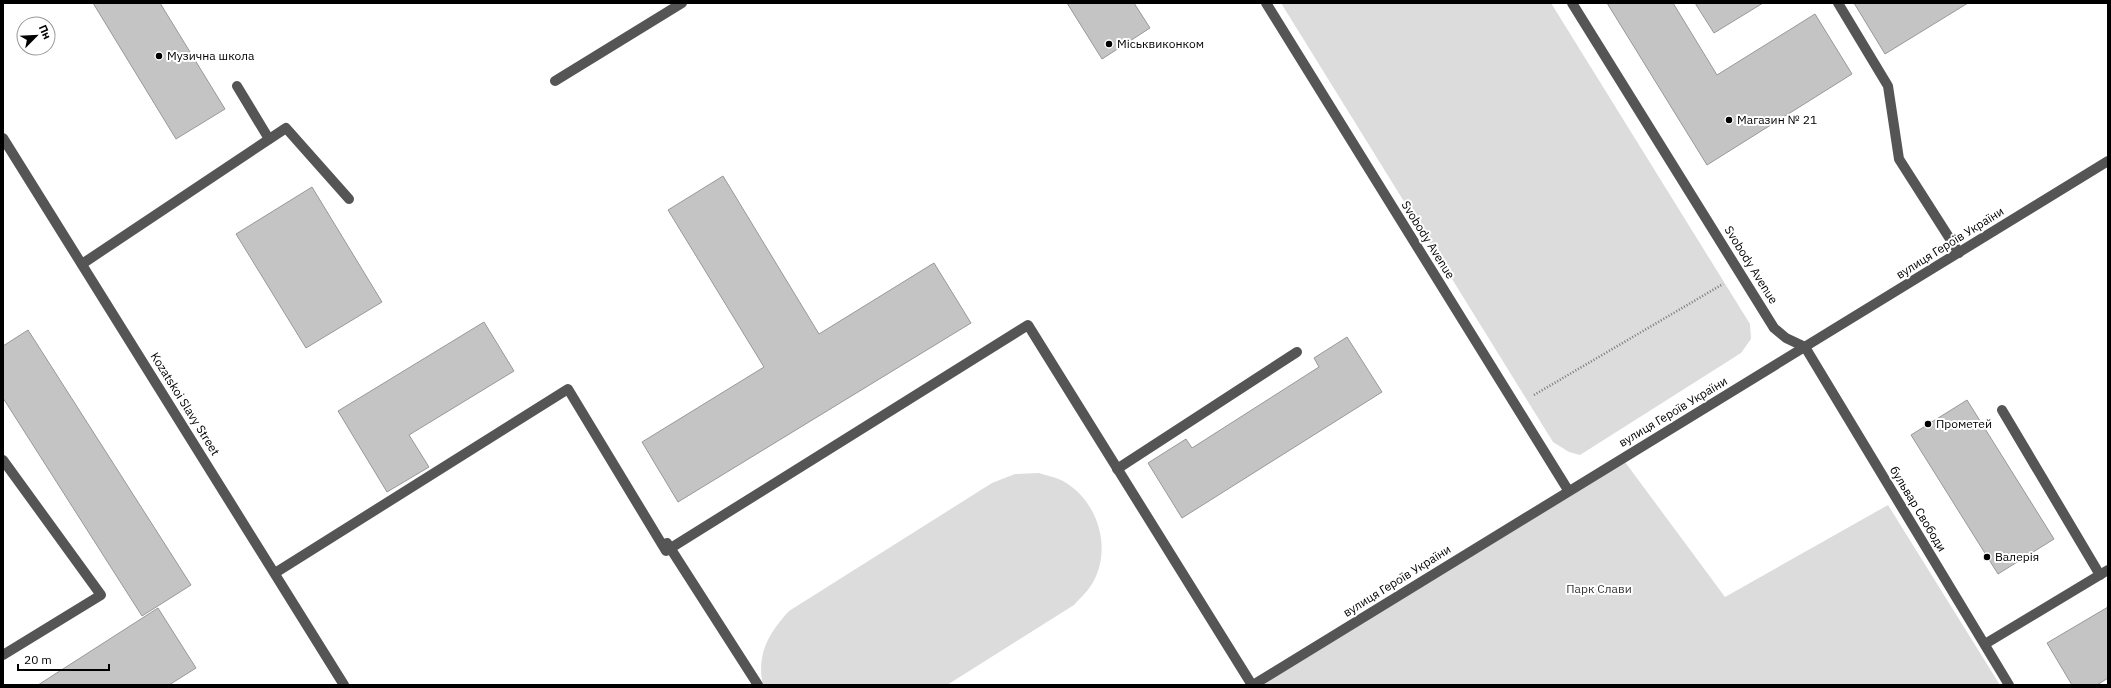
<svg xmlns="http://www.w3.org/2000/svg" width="2111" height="688" font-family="'IBM Plex Sans',sans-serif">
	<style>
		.green { fill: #dcdcdc }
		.building { fill: #c4c4c4; stroke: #999 }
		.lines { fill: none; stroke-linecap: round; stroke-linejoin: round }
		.path { stroke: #777; stroke-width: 2.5; stroke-dasharray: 1 2; stroke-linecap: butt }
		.minor { stroke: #555; stroke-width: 10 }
		.poi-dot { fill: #000; stroke: #fff; stroke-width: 1.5 }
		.labels { text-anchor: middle; stroke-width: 4; stroke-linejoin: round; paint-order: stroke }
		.poi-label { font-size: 12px; fill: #000; stroke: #fff; text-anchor: start }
		.street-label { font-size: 12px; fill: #000; stroke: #fff }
		.park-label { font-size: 12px; fill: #333; stroke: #fff }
	</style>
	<rect width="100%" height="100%" fill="#fff"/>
	<g class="green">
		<polygon points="1281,3 1551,3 1750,324 1751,339 1741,353 1580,455 1569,452 1553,442"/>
		<polygon points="1625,462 1725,597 1888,505 2000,685 1253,685"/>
		<path d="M1039,473C1047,476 1056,477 1063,481C1099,501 1114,552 1090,587C1086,593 1079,599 1074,605L947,685H763C756,654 769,633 789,611L992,483L1015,474Z"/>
	</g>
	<g class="building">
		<polygon points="93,3 160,3 225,109 176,139"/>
		<polygon points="1067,3 1134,3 1150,28 1102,59"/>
		<polygon points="1607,3 1673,3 1717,75 1815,14 1852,74 1707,165"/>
		<polygon points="1695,3 1763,3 1714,33"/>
		<polygon points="1854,3 1968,3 1885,54"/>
		<polygon points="723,176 819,334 934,263 971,323 678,502 642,442 764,367 668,210"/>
		<polygon points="312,187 382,302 306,348 236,234"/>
		<polygon points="484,322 514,371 409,435 429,467 387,492 338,411"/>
		<polygon points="28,330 191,585 142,616 3,398 3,346"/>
		<polygon points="1347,337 1382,392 1182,518 1148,463 1186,439 1192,448 1319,367 1314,358"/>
		<polygon points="1967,400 2054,539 1998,574 1911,435"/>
		<polygon points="2108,607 2108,678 2097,685 2072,685 2047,643"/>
		<polygon points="158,608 196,668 169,685 38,685"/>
	</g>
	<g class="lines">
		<polyline class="path" points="1534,395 1723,284"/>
		<g class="minor">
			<polyline points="1266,3 1568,490"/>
			<polyline points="1572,3 1774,328 1786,338 1805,347 2009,685"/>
			<polyline points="1838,3 1888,86 1899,159 1959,253"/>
			<polyline points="555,81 682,3"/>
			<polyline points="237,86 269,139"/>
			<polyline points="3,138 344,685"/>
			<polyline points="82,264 286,128 349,199"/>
			<polyline points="2002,410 2100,575"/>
			<polyline points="3,460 101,595 3,655"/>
			<polyline points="1117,469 1297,352"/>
			<polyline points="667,543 758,685"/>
			<polyline points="275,573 568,389 666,551 1028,325 1252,685"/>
			<polyline points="1985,644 2108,570"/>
			<polyline points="1253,685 2108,161"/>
		</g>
	</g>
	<g class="poi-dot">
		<circle cx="1109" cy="44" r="4"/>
		<circle cx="159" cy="56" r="4"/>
		<circle cx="1729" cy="120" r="4"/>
		<circle cx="1928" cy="424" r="4"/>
		<circle cx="1987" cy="557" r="4"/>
	</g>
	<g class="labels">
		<g class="poi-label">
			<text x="1117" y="48">Міськвиконком</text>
			<text x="167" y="60">Музична школа</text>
			<text x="1737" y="124">Магазин № 21</text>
			<text x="1936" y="428">Прометей</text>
			<text x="1995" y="561">Валерія</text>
		</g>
		<g class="street-label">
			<text transform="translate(1428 240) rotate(58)" y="4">Svobody Avenue</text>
			<text transform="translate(1950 243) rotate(-32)" y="4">вулиця Героїв України</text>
			<text transform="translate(1751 265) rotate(58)" y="4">Svobody Avenue</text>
			<text transform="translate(185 404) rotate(58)" y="4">Kozatskoi Slavy Street</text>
			<text transform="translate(1673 412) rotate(-31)" y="4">вулиця Героїв України</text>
			<text transform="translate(1918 509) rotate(59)" y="4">бульвар Свободи</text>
			<text transform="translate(1397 581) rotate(-32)" y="4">вулиця Героїв України</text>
		</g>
		<g class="park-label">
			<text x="1599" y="593">Парк Слави</text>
		</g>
	</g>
	<rect width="2111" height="688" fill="none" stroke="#000000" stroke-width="8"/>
	<g transform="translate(36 36) rotate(66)"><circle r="19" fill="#ffffff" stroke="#999999"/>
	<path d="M0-3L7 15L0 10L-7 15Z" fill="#000000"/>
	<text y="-6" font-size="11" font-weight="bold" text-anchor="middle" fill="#000000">Пн</text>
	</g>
	<path d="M18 664v6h91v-6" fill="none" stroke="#000000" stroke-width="2"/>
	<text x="24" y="664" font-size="12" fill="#000000" stroke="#ffffff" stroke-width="3" paint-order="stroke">20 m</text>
</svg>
